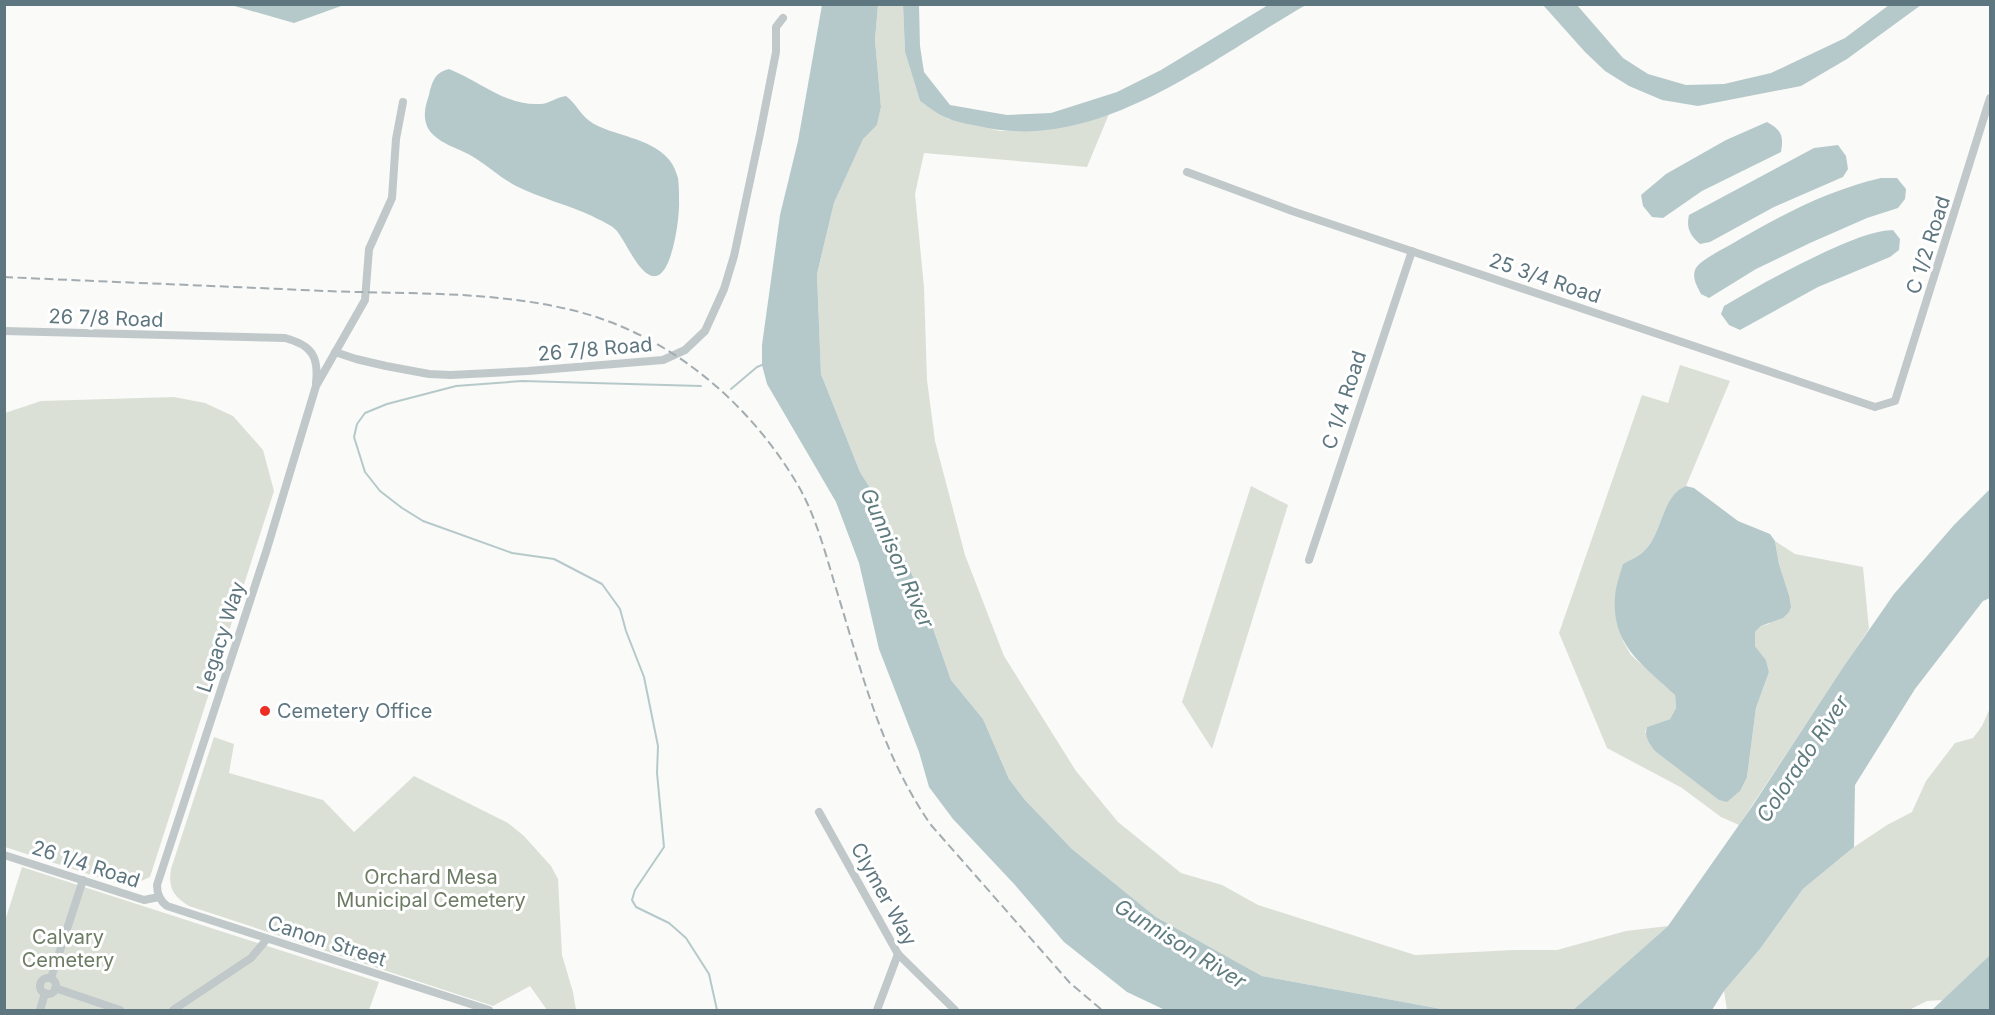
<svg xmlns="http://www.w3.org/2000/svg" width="1995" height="1015" font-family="Inter,sans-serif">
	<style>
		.green { fill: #dbe0d7 }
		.water { fill: #b6c9ca }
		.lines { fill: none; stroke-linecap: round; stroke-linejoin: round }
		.stream { stroke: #b6c9ca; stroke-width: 2 }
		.minor { stroke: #c0c8ca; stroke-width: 8 }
		.rail { stroke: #a2acb1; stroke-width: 2; stroke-dasharray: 9 4.5; stroke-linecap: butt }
		.poi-dot { fill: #ee2d24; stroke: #fff; stroke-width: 2 }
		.labels { text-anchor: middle; stroke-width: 6; stroke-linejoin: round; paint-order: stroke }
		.street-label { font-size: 20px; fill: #5e767f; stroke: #fff }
		.poi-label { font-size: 20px; fill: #5e767f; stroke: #fff; text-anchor: start }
		.park-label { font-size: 20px; fill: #6c7b63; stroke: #fff }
		.water-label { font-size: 21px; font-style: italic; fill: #5e7b7e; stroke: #fff }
	</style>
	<rect width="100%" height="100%" fill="#fafaf8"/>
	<g class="green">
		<polygon points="878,5 903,5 905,52 920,101 948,119 1000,131 1035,131 1062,127 1109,114 1087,167 924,153 915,194 924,287 927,380 935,441 965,555 1004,656 1076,771 1118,822 1181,873 1222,885 1258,905 1415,955 1514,950 1557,950 1626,931 1668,926 1573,1010 1447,1010 1262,976 1156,917 1072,849 1025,800 1009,779 983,719 951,680 921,594 877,499 860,472 821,374 817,274 834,203 863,138 877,125 881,107 875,40"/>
		<path d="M1680,365L1730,381L1686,486C1661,495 1663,535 1643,552C1638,557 1629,560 1623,564V641L1631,655L1675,695L1676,708L1670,719L1647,727L1645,732L1747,777L1756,708L1769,672L1766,660L1755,646V632L1761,626L1769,624L1789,595L1779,564L1775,541L1795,554L1863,567L1869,629L1739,825L1721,817L1682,788L1607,748L1559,633L1642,395L1668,403Z"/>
		<polygon points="174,397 205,403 233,416 263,450 274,491 150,877 128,887 5,847 5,413 41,401"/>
		<polygon points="1251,486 1288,505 1212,749 1182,702"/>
		<polygon points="1990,708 1990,955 1943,1000 1927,1001 1909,1010 1727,1010 1724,991 1760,949 1803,889 1854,847 1887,825 1912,812 1926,781 1955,743 1973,738 1982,726"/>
		<path d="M214,737L234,744L229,773L323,800L354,832L414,776L508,823L524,836L551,866L558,879L562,955L573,992L576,1010H547L530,986L493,1006L189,906C173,896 168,888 171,869Z"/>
		<polygon points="22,867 379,982 369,1010 5,1010 5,921"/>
	</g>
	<g class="water">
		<polygon points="231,5 344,5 294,23"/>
		<polygon points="822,5 878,5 875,40 881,107 877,125 863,139 834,203 817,274 821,374 860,472 877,499 921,594 951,680 983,719 1009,779 1025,800 1072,849 1156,917 1262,976 1447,1010 1165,1010 1127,992 1064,942 1015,885 953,819 929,787 919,752 879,649 859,563 836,502 767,384 762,365 762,345 780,215 798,141"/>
		<path d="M903,5H919L920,46L924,72L950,105L1007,115L1051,113L1117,92L1161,70L1268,5H1306C1209,60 1097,155 978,126C968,124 956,122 947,118C937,114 929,107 920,101L905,52Z"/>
		<polygon points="1543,5 1577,5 1623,58 1648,74 1686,85 1724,84 1771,73 1845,38 1889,5 1921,5 1847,59 1801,86 1698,106 1662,100 1629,86 1605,71 1585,52"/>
		<path d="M449,69C480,81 505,106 540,104C549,104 556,97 566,96C577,104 581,117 594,124C622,139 669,139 678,178C679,185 679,193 679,201C680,215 673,273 656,276C640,279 625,239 616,230C610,224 599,220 592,216C568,205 540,198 516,186C501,178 489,167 475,158C460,148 440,145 429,130C422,118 425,107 429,95C432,82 435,72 449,69Z"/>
		<path d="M1767,122C1781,130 1784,135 1781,152L1702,191L1663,218L1652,217L1643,206L1641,195L1666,174L1726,140Z"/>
		<path d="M1838,145L1846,156L1848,169L1843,177L1774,207L1710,242L1700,244C1690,235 1686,228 1689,215L1814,148Z"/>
		<path d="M1881,178H1897L1906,189L1905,199L1898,208L1867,218L1810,243L1756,269L1709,298L1701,294C1697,286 1691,277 1696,268C1701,260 1721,250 1730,245C1777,217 1828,190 1881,178Z"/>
		<path d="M1893,230L1900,239L1899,250L1890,257L1818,287L1740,330L1729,325L1721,314L1724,306C1757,286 1791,268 1827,251C1848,242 1870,231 1893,230Z"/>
		<path d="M1686,486L1694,488L1738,521L1770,534L1775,541L1779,564L1789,595L1791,607L1789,612L1783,618L1761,626L1755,632V646L1766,660L1769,672L1756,708L1747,777L1740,791L1727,802L1719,800L1655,751C1649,743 1644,737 1647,727L1670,719L1676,708L1675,695C1643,665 1611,645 1615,596C1616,585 1620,574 1623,564C1629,560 1638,557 1643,552C1663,535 1661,495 1686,486Z"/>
		<polygon points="1990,489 1990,598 1983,601 1915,689 1855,785 1854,847 1803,889 1760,949 1724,991 1712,1010 1573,1010 1668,926 1753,805 1844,666 1894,594 1954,525"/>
		<polygon points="1990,955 1990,1010 1932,1010"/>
	</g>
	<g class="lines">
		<g class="stream">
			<polyline points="701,386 522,381 456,386 387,404 365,413 357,424 354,437 365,472 380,491 402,508 423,521 512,553 554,559 602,584 620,609 626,631 644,677 658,746 657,773 664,847 635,890 632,900 636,907 669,923 686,938 709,974 717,1010"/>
			<polyline points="731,389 757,367 762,365"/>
		</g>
		<g class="minor">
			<path d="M403,102L396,139L392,198L369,249L365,300L316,386L266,552L157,885C157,895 160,901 167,906L489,1010"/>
			<polyline points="1187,172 1292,211 1875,407 1895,401 1990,98"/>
			<path d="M4,331L285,338C312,345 319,357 316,383"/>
			<polyline points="335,352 356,359 386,366 429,374 451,375 528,371 663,360 685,350 705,331 724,289 734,256 760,134 776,52 776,27 783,18"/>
			<polyline points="1309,560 1412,251"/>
			<polyline points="819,812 898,954 955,1010"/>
			<polyline points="4,855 144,900 159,897"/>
			<polyline points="51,978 83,880"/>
			<circle cx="48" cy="986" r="8"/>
			<polyline points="55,988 120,1010"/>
			<polyline points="40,1010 45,993"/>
			<polyline points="173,1010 251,958 267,939"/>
			<polyline points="877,1010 898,954"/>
		</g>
		<path class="rail" d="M4,277C111,282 218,286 325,291C401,294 479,291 553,306C658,325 746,396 799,487C816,517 825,552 835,585C861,669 880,752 931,825L1070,983L1102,1010"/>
	</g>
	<circle class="poi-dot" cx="265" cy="711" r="6"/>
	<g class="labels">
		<g class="street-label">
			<text transform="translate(1928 245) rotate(-72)" y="7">C 1/2 Road</text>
			<text transform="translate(1545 278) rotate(19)" y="7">25 3/4 Road</text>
			<text transform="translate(106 318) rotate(2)" y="7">26 7/8 Road</text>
			<text transform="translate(595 349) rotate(-5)" y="7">26 7/8 Road</text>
			<text transform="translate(1344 400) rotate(-72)" y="7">C 1/4 Road</text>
			<text transform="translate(221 637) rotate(-72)" y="7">Legacy Way</text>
			<text transform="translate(86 864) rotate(18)" y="7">26 1/4 Road</text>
			<text transform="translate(884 894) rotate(61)" y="7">Clymer Way</text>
			<text transform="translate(327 941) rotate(18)" y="7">Canon Street</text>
		</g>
		<g class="poi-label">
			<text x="277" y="718">Cemetery Office</text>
		</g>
		<g class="park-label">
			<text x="431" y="884">Orchard Mesa<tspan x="431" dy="23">Municipal Cemetery</tspan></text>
			<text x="68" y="944">Calvary<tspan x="68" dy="23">Cemetery</tspan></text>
		</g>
		<g class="water-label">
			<text transform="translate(897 558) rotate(66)" y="7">Gunnison River</text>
			<text transform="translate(1803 759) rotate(-56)" y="7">Colorado River</text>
			<text transform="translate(1180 944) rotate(32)" y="7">Gunnison River</text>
		</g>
	</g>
	<rect width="1995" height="1015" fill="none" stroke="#5e767f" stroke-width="12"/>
</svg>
